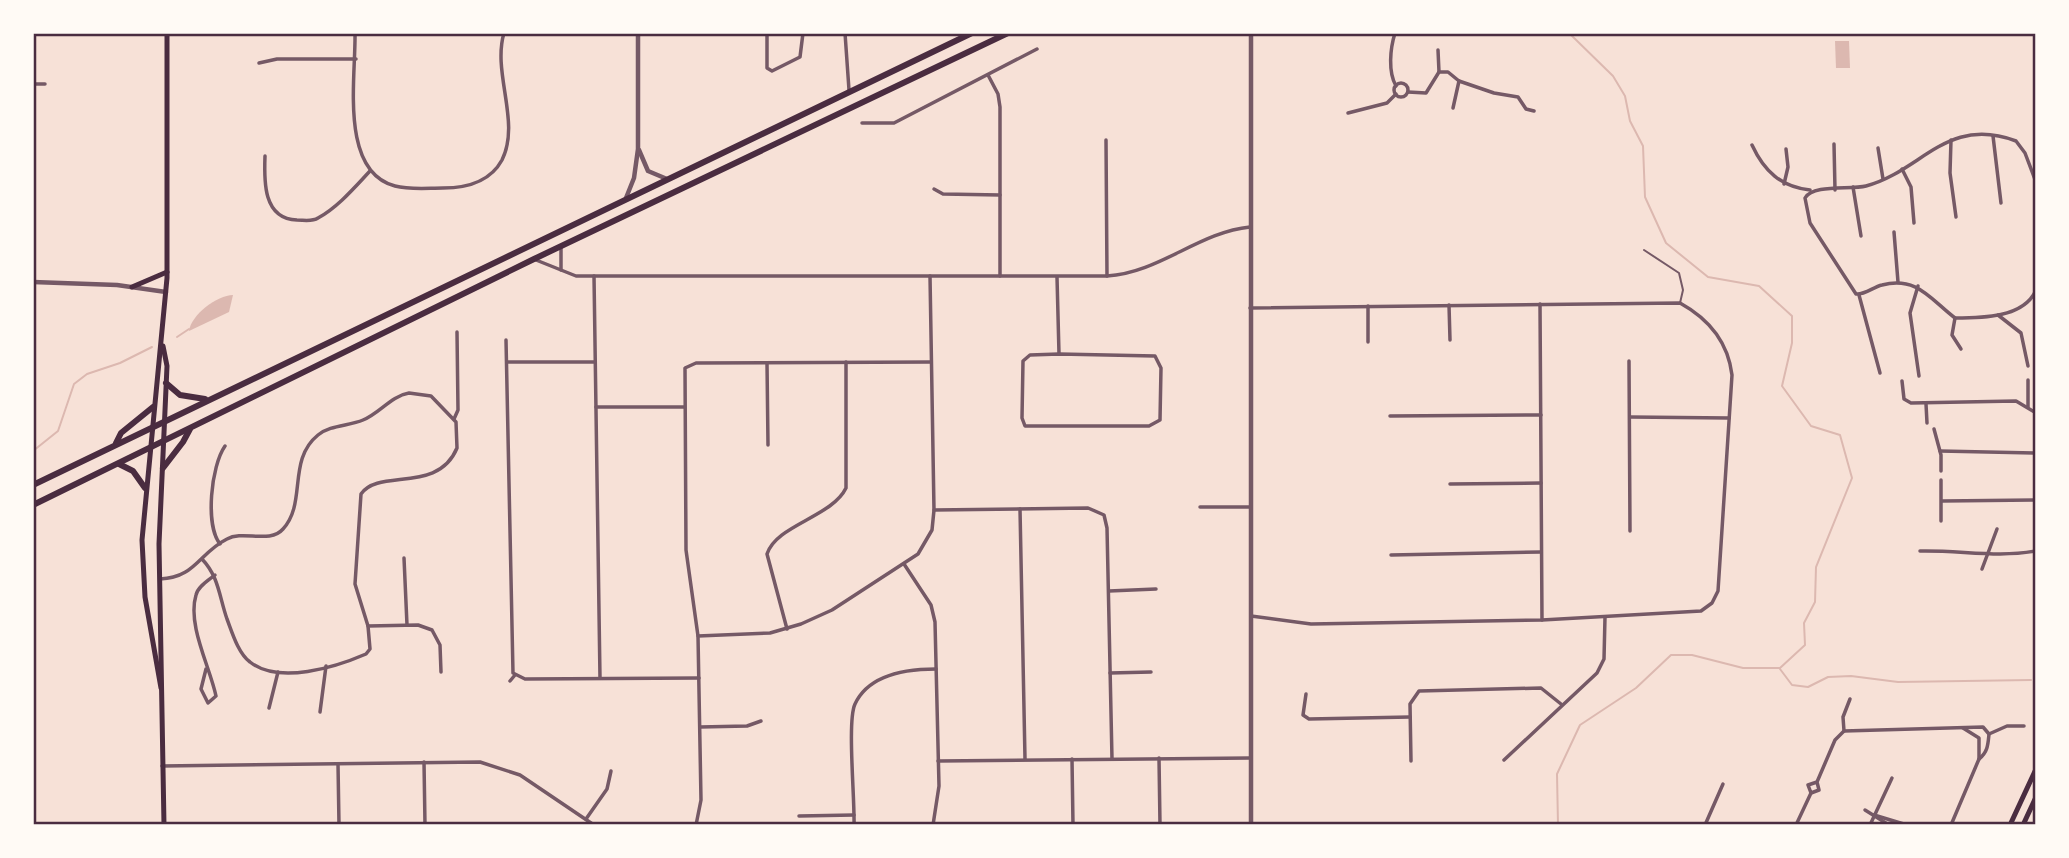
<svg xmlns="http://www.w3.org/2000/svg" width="2069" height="858" font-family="'Alegreya Sans',sans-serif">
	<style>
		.water { fill: #dcb8b0 }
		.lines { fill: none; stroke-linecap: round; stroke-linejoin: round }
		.stream { stroke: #dcb8b0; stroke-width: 2 }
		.service { stroke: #755966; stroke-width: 2 }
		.minor { stroke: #755966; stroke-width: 3.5 }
		.tertiary { stroke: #755966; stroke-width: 4.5 }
		.secondary { stroke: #4a2c40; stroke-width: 5 }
		.primary { stroke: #4a2c40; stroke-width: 5 }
		.trunk { stroke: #4a2c40; stroke-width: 6 }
		.neatline { fill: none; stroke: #4a2c40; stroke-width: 2.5 }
	</style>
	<rect width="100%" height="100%" fill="#f7e1d7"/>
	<g class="water">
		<polygon points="1835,41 1849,41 1850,68 1836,68"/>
		<path d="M233,295L229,312L189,331C191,315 217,295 233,295Z"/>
	</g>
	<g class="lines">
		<g class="stream">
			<polyline points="177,337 189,329"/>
			<polyline points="33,451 58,431 74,384 87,374 120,363 152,347"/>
			<polyline points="1780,669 1792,685 1808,687 1828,677 1851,676 1898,682 2031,680"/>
			<polyline points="1558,825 1557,774 1580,725 1636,688 1671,655 1692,655 1743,668 1780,668 1805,645 1804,623 1815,602 1816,567 1852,478 1840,435 1811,426 1782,386 1792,343 1792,316 1759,286 1708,277 1666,243 1645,197 1643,146 1630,121 1625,96 1613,76 1569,33"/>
		</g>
		<polyline class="service" points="1644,250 1679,273 1683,290 1680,303"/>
		<g class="minor">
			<path d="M355,33C356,77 339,171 395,186C410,190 427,188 443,188C466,188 490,182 502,160C521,122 492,73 504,33"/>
			<polyline points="767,33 767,68 772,71 800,57 803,33"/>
			<polyline points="845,33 849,90"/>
			<path d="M1395,33C1390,49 1388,72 1396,86"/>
			<polyline points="1438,50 1439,72"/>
			<polyline points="259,63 277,59 356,59"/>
			<polyline points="988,75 998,94 1000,107 1000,276"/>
			<circle cx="1401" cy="90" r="7"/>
			<polyline points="33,84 45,84"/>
			<polyline points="1408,92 1426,93 1439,72 1448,72 1459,81 1494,93 1518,97 1526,109 1534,111"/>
			<polyline points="1453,108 1459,81"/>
			<polyline points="1348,113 1387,103 1396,94"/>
			<polyline points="862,123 894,123 1037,49"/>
			<polyline points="1993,136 2001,203"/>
			<polyline points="1106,140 1107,276"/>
			<polyline points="1951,140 1950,173 1956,217"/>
			<polyline points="1834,144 1835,190"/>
			<path d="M1752,145C1764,171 1781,187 1810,190"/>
			<polyline points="1878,148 1883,179"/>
			<path d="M265,156C264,181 263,219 297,220C304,220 312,222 318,218C338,207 354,188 370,171"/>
			<polyline points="1902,169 1911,187 1914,223"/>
			<path d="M2036,182L2025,153L2016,141C1947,115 1922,171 1866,186C1850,190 1813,184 1805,198L1810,223L1856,294C1865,295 1873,287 1882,285C1917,276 1930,299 1955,318C1981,318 2024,318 2036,290"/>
			<polyline points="1784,184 1788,167 1786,149"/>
			<polyline points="1853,187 1861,236"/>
			<polyline points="934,189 943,194 1000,195"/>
			<polyline points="2036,223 2036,233"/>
			<polyline points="1894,232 1898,282"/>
			<polyline points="561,248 561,270"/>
			<path d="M536,260L576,276H1107C1159,273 1199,232 1250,227"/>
			<polyline points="594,276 600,678"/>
			<polyline points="1057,277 1059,354"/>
			<polyline points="1918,286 1910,313 1919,376"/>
			<polyline points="1859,295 1880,373"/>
			<polyline points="1540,304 1542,620"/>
			<polyline points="1449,305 1450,340"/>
			<path d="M1250,308L1680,303C1709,319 1728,342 1732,375L1718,591L1712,603L1701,611L1542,620L1311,624L1251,616"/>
			<polyline points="1998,315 2021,333 2028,366"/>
			<polyline points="1955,318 1952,335 1961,349"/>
			<polyline points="506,340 513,673 525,679 699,678"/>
			<polyline points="1368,342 1368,306"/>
			<polygon points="1059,354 1155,356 1161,368 1160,420 1149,426 1025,426 1022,418 1023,361 1030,355"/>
			<polyline points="1629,361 1630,531"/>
			<polyline points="508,362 595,362"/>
			<polyline points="767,363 768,445"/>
			<polyline points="2028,380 2028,407"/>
			<polyline points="1902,381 1904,399 1911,403 2016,401 2036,413"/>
			<polyline points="1926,404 1927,423"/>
			<polyline points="596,407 684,407"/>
			<polyline points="1390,416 1541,415"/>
			<polyline points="1630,417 1729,418"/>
			<polyline points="454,419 458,410 457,332"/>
			<polyline points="1934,429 1941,455 1941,471"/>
			<polyline points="1940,451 2036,453"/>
			<polyline points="1941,480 1941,521"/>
			<polyline points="1450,484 1541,483"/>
			<polyline points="1942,501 2036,500"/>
			<polyline points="1200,507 1251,507"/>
			<polyline points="1020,509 1025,759"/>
			<polyline points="934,510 1088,508 1104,515 1107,528 1112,759"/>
			<path d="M220,544C205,525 211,466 225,446"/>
			<path d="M1920,551C1960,550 1997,558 2036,551"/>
			<polyline points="1391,555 1541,552"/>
			<polyline points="404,558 407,625"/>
			<polyline points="904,564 931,605 935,622 939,786 933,825"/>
			<polyline points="1982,569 1997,529"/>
			<path d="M160,579C195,578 199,553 227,539C243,530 270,544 283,529C307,503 287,460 318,435C330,425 349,426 363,420C380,413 391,396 409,393L431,396L456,422L457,448C438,494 379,468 361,494L355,584L368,626L370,649L366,654C336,667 279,685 250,662C238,653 232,632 227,619C219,596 219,577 202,559"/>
			<polyline points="1109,591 1156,589"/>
			<polyline points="368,626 418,625 432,630 440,645 441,672"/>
			<path d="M787,629L767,554C776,525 832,517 846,488V362"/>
			<polyline points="698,636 770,633 801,624 832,610 918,554 932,530 934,510 930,276"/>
			<path d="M206,669L201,689L208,703L216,696C210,667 187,625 196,595C198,586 209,580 215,575"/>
			<polyline points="1110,673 1151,672"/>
			<polyline points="510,681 515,675"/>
			<polyline points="1306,694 1303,715 1309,719 1410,717"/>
			<polyline points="269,708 278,672"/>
			<polyline points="320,712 326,666"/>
			<polyline points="700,727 747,726 761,721"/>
			<polyline points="1844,731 1843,717 1850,699"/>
			<polyline points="1989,734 2007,726 2024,726"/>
			<polyline points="1159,758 1160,825"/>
			<polyline points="1072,759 1073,825"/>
			<polyline points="1504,760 1597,673 1604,659 1605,617"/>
			<polyline points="938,761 1250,758"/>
			<polyline points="1411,761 1410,704 1419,691 1541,688 1561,704"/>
			<polyline points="424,762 425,825"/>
			<polyline points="338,764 339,825"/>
			<polyline points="162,766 480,762 520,775 594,825"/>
			<path d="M1817,782L1808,785L1811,793L1819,790L1817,782L1835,740L1844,731L1983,727L1989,734C1988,744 1988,752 1979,759"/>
			<polyline points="1865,810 1889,825"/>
			<polyline points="1874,815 1907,825"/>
			<polyline points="799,816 854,815"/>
			<polyline points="586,819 607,789 611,771"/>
			<polyline points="696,825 701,800 698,636 686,550 685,368 696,363 931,362"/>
			<path d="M854,825C855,800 847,721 855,704C869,674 908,669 936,669"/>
			<polyline points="1705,825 1723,784"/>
			<polyline points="1796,825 1811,793"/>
			<polyline points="1870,825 1892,778"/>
			<polyline points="1951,825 1979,759 1979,738 1963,728"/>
		</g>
		<g class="tertiary">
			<polyline points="639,150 648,171 667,179"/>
			<polyline points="626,198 634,178 638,149 638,33"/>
			<polyline points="33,282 117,285 166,292"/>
			<polyline points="1251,825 1251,33"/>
		</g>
		<g class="secondary">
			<polyline points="132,287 167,272"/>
			<polyline points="163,346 167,366 159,544 164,825"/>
			<polyline points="161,688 145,597 142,540 167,278 167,33"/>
		</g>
		<g class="primary">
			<polyline points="2010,825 2036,769"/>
			<polyline points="2023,825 2036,797"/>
		</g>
		<g class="trunk">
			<polyline points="166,383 180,395 205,399"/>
			<polyline points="116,443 121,433 153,407"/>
			<polyline points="119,464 133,471 145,488"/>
			<polyline points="163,468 183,442 190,429"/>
			<polyline points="33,485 972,33"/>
			<polyline points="33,505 534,259 1008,33"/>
		</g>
	</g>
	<rect width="2069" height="858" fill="none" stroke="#fffaf5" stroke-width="70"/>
	<rect x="35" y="35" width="1999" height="788" class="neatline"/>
</svg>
